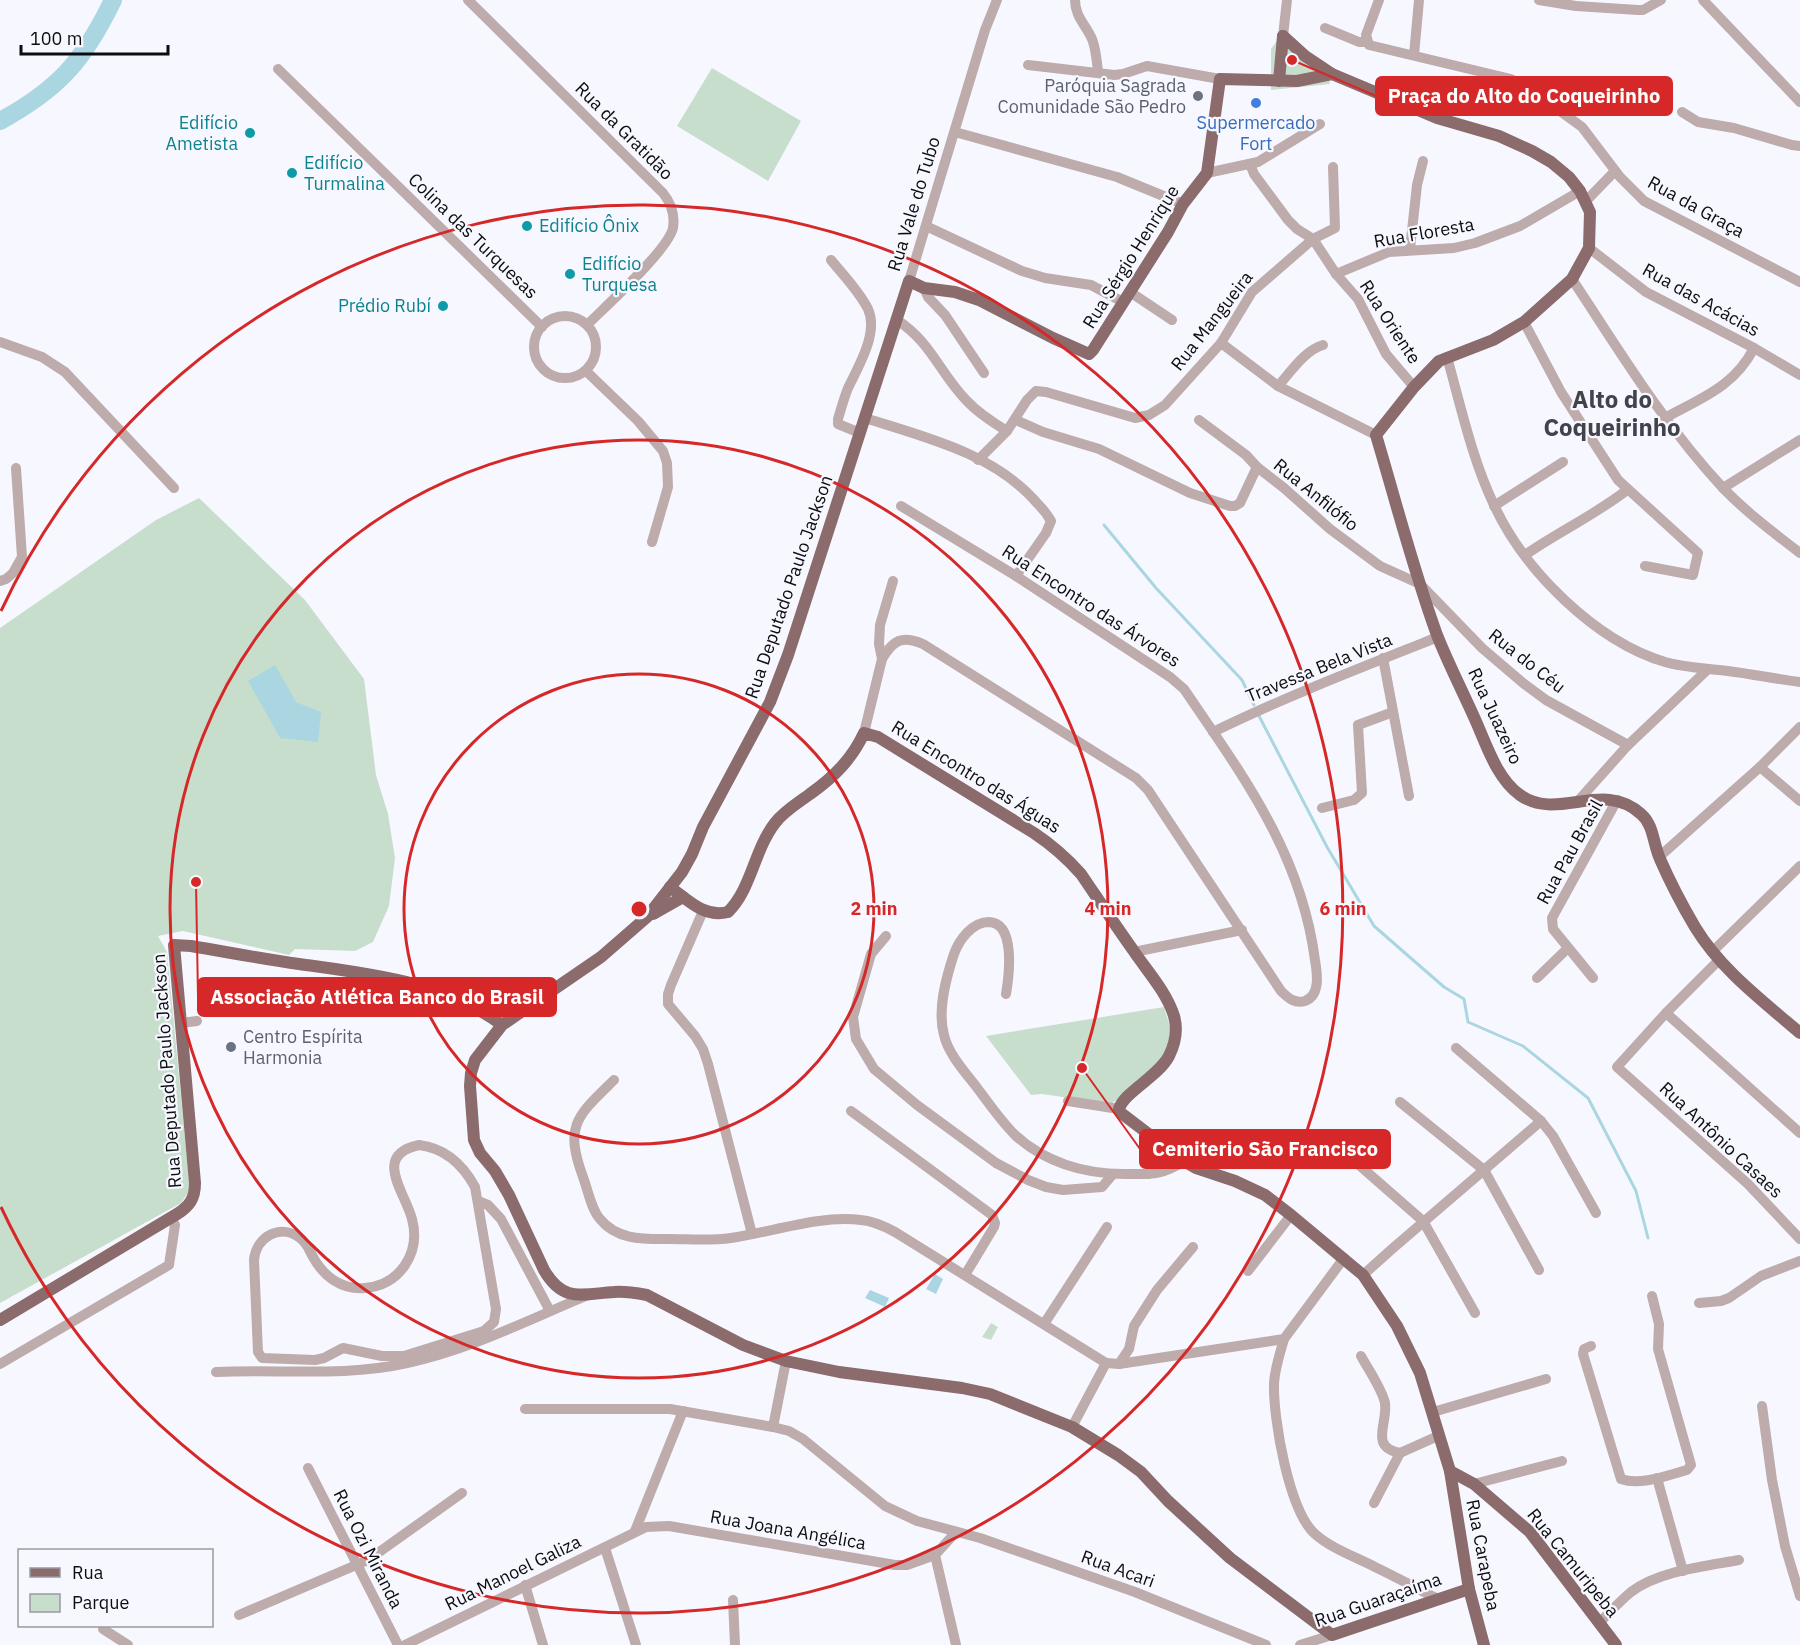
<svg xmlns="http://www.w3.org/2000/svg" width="1800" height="1645" font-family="'IBM Plex Sans',sans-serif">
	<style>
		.green { fill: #c7decd }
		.water { fill: #aad6e2 }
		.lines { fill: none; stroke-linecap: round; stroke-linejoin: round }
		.stream { stroke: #aad6e2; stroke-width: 3 }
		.river { stroke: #aad6e2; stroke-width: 18 }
		.minor { stroke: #beabab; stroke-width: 10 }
		.major { stroke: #8b6b6c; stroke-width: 12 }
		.ring { fill: none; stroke: #d62828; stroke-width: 3 }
		.worship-dot { fill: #6b7280; stroke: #f7f8ff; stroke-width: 2 }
		.shop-dot { fill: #3f7fe0; stroke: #f7f8ff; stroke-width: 2 }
		.culture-dot { fill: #0f9aa8; stroke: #f7f8ff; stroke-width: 2 }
		.labels { text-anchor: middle; stroke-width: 4.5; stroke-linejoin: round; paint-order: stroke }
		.worship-label { font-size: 18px; fill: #5b616d; stroke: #f7f8ff; text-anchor: end }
		.culture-label { font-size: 18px; fill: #0d838f; stroke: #f7f8ff; text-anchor: start }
		.shop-label { font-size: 18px; fill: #366cbe; stroke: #f7f8ff }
		.street-label { font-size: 18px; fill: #0d0d10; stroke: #f7f8ff }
		.district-label { font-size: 24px; font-weight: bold; fill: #42434a; stroke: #f7f8ff }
		.centre { fill: #d62828; stroke: #f7f8ff; stroke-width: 3 }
		.ring-label { font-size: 18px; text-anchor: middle; font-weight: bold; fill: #d62828; stroke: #f7f8ff; stroke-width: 4.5; stroke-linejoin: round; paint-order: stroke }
		.leader { fill: none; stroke: #d62828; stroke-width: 2 }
		.callout-dot { fill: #d62828; stroke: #f7f8ff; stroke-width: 2 }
		.callout { fill: #d62828; stroke: #d62828; stroke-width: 2 }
		.callout-label { font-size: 20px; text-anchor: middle; font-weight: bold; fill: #fff }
	</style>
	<rect width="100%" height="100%" fill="#f7f8ff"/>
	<g class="green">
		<polygon points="1279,38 1328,72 1330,84 1271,90 1271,49"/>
		<polygon points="712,68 801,121 768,181 677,126"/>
		<polygon points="199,498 305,600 364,679 376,775 388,814 395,858 389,906 373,942 355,951 295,949 289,955 183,931 158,936 167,952 190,1190 181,1203 0,1303 0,628 156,520"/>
		<path d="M1164,1007C1166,1016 1171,1026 1171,1035C1173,1063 1132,1090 1111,1104L1042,1094L1031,1095L986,1036Z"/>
		<polygon points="991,1323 998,1327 991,1340 982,1337"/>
	</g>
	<g class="water">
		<polygon points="275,665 296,702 321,712 318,742 280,738 248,681"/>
		<polygon points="935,1274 943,1279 936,1294 926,1289"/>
		<polygon points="870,1290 889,1298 885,1307 865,1298"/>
	</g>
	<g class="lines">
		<g class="stream">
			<polyline points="1104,525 1156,588 1242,680 1254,705"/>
			<polyline points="1258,714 1327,847 1374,926 1444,987 1464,999 1468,1022 1523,1046 1588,1098 1636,1191 1648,1238"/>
		</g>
		<path class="river" d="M0,121C59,89 84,60 113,0"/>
		<g class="minor">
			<path d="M468,0L663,193C671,203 675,215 673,228C668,250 606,306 587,325"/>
			<path d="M1075,0C1075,17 1086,25 1092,39C1096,49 1097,62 1098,72"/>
			<polyline points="1379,0 1366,35 1369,45 1511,79 1542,98 1582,127 1620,177 1644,201 1800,282"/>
			<polyline points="1539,0 1576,6 1638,10 1643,10 1661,0"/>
			<polyline points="1703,0 1800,102"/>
			<polyline points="1325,28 1359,42 1367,42"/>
			<polyline points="1283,36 1287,0"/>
			<polyline points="1414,55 1419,0"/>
			<polyline points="1028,65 1114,75 1123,74 1147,66 1220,79"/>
			<polyline points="278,69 542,327"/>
			<polyline points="1682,112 1698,122 1734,128 1792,145 1800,146"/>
			<polyline points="955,132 1117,177 1183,204"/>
			<polyline points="1250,164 1254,174 1288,220 1297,229 1313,239 1336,274 1358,299 1386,354 1414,387"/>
			<polyline points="1207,173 1258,162 1320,124"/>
			<polyline points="1586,201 1615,171"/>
			<polyline points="926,226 1022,271 1045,278 1091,285 1123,302"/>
			<polyline points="1589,248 1646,292 1754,348 1800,375"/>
			<polyline points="1410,249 1417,185 1423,161"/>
			<path d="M831,260C844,276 859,291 868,309C879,333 858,367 848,388C844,398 841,409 838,419V424L860,433"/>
			<polyline points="1336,274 1389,252 1454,248 1475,243 1520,226 1580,191"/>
			<path d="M1572,279C1619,350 1664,425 1723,488C1746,512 1774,533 1800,553"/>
			<polyline points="909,281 985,30 997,0"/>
			<polyline points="924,288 928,297 945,315 984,373"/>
			<polyline points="1130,292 1172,320"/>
			<circle cx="565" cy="347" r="31"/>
			<path d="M897,320C932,343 939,372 966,400C978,413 992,422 1007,431"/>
			<polyline points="1524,322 1561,392 1618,480 1698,553 1693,575 1645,566"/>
			<polyline points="0,342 42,357 65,372 174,488"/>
			<polyline points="1221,343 1278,386 1376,435"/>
			<path d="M1447,357C1461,407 1472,459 1494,505C1524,570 1595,641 1665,662C1685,668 1707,668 1728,671C1752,674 1776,679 1800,682"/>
			<polyline points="586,371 638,421 663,451 667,463 668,487 652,542"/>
			<path d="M1278,386C1290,373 1305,350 1323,345"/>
			<path d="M865,418C924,437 994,453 1037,503C1042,508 1047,514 1051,521L1046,533L1016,576"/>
			<path d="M1665,418C1701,398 1734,387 1754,348"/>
			<polyline points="1016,420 1043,432 1099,449 1190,493 1230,506 1235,506 1240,503 1257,467"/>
			<polyline points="1199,420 1246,455 1257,467 1284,488 1330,529 1380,566 1420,584 1482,648 1523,683 1546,700 1628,745"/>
			<polyline points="978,460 1007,431 1027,400 1036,391 1046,392 1135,418 1149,415 1165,405 1221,343 1252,292 1313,239 1335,228 1333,167"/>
			<polyline points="1723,488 1800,440"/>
			<polyline points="1494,506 1563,462"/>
			<path d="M1525,555C1558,532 1595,515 1627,490"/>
			<polyline points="0,581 6,579 13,573 22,557 16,468"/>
			<polyline points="1383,658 1409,796"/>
			<path d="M882,659C893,640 902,635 923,644L1136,778L1148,790L1281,991C1288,998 1295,1004 1305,1001C1321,995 1317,973 1315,960C1301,853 1243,776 1184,689L1170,677L1016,576L901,506"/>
			<path d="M1213,732C1287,696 1362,667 1438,637"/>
			<polyline points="864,733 882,659 879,644 880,625 893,581"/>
			<polyline points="1760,767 1800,801"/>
			<polyline points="1578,801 1628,745 1708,669"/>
			<polyline points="1322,808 1354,800 1362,793 1358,725 1393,712"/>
			<polyline points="1659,857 1760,767 1800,727"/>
			<polyline points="703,911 671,985 668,994 668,1004 695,1036 703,1049 708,1064 752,1234"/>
			<polyline points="886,936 871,954 853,1017 856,1039 874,1069 917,1105 996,1163 1028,1180 1046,1187 1063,1190 1102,1187 1113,1174"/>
			<polyline points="1134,952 1242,930"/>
			<polyline points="1712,952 1800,866"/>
			<polyline points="1719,960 1666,1013 1617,1067 1748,1184 1800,1239"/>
			<polyline points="1537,978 1568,948"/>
			<polyline points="1593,978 1553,929 1552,918 1617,800"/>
			<path d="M1006,994C1009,976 1016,923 989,922C972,922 959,940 954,954C946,978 937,1010 944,1035C948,1053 964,1071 975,1085C988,1102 1000,1120 1015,1135C1044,1162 1084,1174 1124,1174C1150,1174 1161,1176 1184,1161"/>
			<polyline points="1666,1013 1800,1133"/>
			<polyline points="181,1023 197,1021"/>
			<polyline points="1456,1048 1541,1121 1553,1136 1596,1213"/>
			<path d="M614,1080C577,1116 564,1125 583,1177C588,1190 591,1209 600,1219C617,1240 643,1239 667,1239C688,1239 710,1241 731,1238C773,1232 818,1215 861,1220C873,1221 884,1226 895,1232L1106,1363L1119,1364L1284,1339L1344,1258"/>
			<polyline points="1068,1101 1119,1109"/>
			<polyline points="1400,1102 1484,1170 1539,1270"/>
			<polyline points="851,1111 992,1215 995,1223 994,1227 965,1275"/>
			<path d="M419,1145C445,1148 463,1165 475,1187L496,1309L494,1322L484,1331L404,1356H382L343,1348L324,1358L315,1360L262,1358L258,1352L254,1260C256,1237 280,1223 300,1238C307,1243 309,1250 313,1257C324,1277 342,1290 365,1288C400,1285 421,1253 412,1219C405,1192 372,1155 419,1145Z"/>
			<polyline points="1359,1165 1423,1221 1475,1313"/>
			<polyline points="1149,1174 1172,1152"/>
			<polyline points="478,1201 488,1205 501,1219 550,1311"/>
			<polyline points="1248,1271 1291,1215"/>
			<polyline points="1363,1275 1392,1249 1541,1121"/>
			<polyline points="1699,1303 1721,1301 1729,1298 1761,1276 1800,1261"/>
			<polyline points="1044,1324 1107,1227"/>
			<path d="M1284,1339C1280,1353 1275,1368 1274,1383C1273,1419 1289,1511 1315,1534C1332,1549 1356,1557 1375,1567C1396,1577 1416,1588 1436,1598"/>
			<path d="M1591,1346L1584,1349L1583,1354L1621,1479C1641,1486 1668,1475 1687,1470L1691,1465L1658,1349L1659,1324L1652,1296"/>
			<path d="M1361,1356C1368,1369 1382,1389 1385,1403C1388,1424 1369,1447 1400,1453"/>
			<polyline points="0,1364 169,1265 175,1225 171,1218"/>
			<polyline points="1119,1364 1129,1349 1134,1326 1157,1290 1193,1247"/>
			<path d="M216,1372C279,1369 345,1377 407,1363C469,1350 528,1320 586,1296"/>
			<polyline points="1762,1406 1772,1480 1785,1546 1800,1596"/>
			<polyline points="525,1409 670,1409 773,1427 789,1431 803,1439 885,1506 917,1521 980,1538 1135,1592 1266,1645"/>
			<polyline points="1433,1412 1546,1379"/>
			<polyline points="773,1427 786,1361"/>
			<polyline points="1072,1427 1106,1363"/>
			<polyline points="308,1468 398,1645"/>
			<polyline points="1657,1478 1683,1571"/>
			<polyline points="1474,1484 1562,1461"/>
			<polyline points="1374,1503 1400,1453 1438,1436"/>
			<polyline points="635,1531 683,1411"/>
			<polyline points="956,1532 935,1555 956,1645"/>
			<polyline points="605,1548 636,1645"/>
			<polyline points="525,1585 543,1645"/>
			<polyline points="733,1600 735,1645"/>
			<polyline points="239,1615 368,1560 462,1493"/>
			<path d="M1600,1622C1610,1612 1620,1601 1631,1592C1658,1571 1706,1566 1739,1560"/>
			<polyline points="103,1629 128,1645"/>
			<polyline points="405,1645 646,1527 669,1526 895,1565 907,1565 935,1555"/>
			<polyline points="1300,1645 1332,1635"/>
		</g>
		<g class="major">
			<path d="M1283,36L1305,56L1332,74L1437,118L1499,136L1532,151L1551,162L1569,177L1580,191L1590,212L1589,248L1572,279L1524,322L1493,340L1439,361L1414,387L1376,435C1396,502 1413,569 1437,635C1448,663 1462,690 1474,717C1486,743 1496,778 1520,795C1558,822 1603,779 1641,814C1654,825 1653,844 1660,859C1670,882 1682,905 1695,927C1721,970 1763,1001 1800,1033"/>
			<path d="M1332,74L1297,81L1220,79L1207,173L1183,204L1168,232L1093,350L1089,354L1053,338L979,300L955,292L924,288L909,281L788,655L770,702L703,827L692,854L682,872L647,917L601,957L502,1025L475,1060L471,1073L470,1086L474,1140L480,1153L495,1171L509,1195L544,1270C563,1303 582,1294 614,1292C625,1291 636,1293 647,1295L743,1345L786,1361L839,1372L962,1388L990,1394L1072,1427L1118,1455L1141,1472L1168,1501L1230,1558L1332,1635L1469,1589"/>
			<polyline points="1279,81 1283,36"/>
			<path d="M670,887C688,900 704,918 728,912C752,888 754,850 775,823C784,811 798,803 810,794C834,777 852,759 864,733L878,737L1034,833C1052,845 1066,857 1081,874C1098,899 1115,925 1133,950C1147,971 1166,991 1174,1016C1178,1030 1175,1044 1169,1056C1158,1077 1124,1092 1119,1109L1121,1113L1184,1161L1196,1168L1235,1181L1265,1195L1291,1215L1363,1275L1397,1326L1420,1373L1450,1471L1469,1589L1484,1645"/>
			<polyline points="653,914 683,897"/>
			<path d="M0,1320L177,1214C190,1206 195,1198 195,1183L174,945L191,946C227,952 263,959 299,964C370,974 443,981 502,1025"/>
			<polyline points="1450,1471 1474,1484 1530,1532 1616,1645"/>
		</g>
	</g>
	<g class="ring">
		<circle cx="639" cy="909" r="235"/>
		<circle cx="639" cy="909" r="469"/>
		<path d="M1 611A704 704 0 1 1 1 1207"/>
	</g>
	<g class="worship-dot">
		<circle cx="1198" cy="96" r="6"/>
		<circle cx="231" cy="1047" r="6"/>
	</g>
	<circle class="shop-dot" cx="1256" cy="103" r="6"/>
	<g class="culture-dot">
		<circle cx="250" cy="133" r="6"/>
		<circle cx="292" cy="173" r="6"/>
		<circle cx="527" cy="226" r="6"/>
		<circle cx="570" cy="274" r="6"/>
		<circle cx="443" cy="306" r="6"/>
	</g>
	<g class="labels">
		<g class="worship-label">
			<text x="1186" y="92">Paróquia Sagrada<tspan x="1186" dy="21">Comunidade São Pedro</tspan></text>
			<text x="243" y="1043" text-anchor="start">Centro Espírita<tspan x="243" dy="21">Harmonia</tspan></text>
		</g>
		<g class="culture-label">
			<text x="238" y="129" text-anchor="end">Edifício<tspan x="238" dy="21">Ametista</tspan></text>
			<text x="304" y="169">Edifício<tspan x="304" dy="21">Turmalina</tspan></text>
			<text x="539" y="232">Edifício Ônix</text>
			<text x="582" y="270">Edifício<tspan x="582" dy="21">Turquesa</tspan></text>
			<text x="431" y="312" text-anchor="end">Prédio Rubí</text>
		</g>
		<g class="shop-label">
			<text x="1256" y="129">Supermercado<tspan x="1256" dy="21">Fort</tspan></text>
		</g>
		<g class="street-label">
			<text transform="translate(624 131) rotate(45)" y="6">Rua da Gratidão</text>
			<text transform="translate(914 204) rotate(-73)" y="6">Rua Vale do Tubo</text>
			<text transform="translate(1696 207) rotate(29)" y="6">Rua da Graça</text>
			<text transform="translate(1424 233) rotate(-10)" y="6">Rua Floresta</text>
			<text transform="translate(473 236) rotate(44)" y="6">Colina das Turquesas</text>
			<text transform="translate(1131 257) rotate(-58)" y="6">Rua Sérgio Henrique</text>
			<text transform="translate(1701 300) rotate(29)" y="6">Rua das Acácias</text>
			<text transform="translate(1212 321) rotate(-52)" y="6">Rua Mangueira</text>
			<text transform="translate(1390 322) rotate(57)" y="6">Rua Oriente</text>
			<text transform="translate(1316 495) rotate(39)" y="6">Rua Anfilófio</text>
			<text transform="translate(789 587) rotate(-71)" y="6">Rua Deputado Paulo Jackson</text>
			<text transform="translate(1091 606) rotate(33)" y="6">Rua Encontro das Árvores</text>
			<text transform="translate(1527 661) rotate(38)" y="6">Rua do Céu</text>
			<text transform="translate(1319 668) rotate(-22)" y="6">Travessa Bela Vista</text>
			<text transform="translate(1495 716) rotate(65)" y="6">Rua Juazeiro</text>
			<text transform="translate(976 777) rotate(32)" y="6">Rua Encontro das Águas</text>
			<text transform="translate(1570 852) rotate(-61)" y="6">Rua Pau Brasil</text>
			<text transform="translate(167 1071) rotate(-94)" y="6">Rua Deputado Paulo Jackson</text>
			<text transform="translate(1721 1140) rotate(43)" y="6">Rua Antônio Casaes</text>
			<text transform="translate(788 1530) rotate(10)" y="6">Rua Joana Angélica</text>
			<text transform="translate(368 1549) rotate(63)" y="6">Rua Ozi Miranda</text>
			<text transform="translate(1483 1555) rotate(79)" y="6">Rua Carapeba</text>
			<text transform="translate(1573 1563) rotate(51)" y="6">Rua Camuripeba</text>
			<text transform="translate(1118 1569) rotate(20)" y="6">Rua Acari</text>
			<text transform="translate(513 1573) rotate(-26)" y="6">Rua Manoel Galiza</text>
			<text transform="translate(1378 1600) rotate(-19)" y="6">Rua Guaraçaíma</text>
		</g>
		<g class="district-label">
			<text x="1612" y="408">Alto do<tspan x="1612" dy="28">Coqueirinho</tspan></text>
		</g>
	</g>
	<circle cx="639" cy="909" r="9" class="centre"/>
	<g class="ring-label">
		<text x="874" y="915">2 min</text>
		<text x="1108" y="915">4 min</text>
		<text x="1343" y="915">6 min</text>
	</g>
	<path class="leader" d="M1292 60L1376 96M196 882L198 997M1082 1068L1140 1149"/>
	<g class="callout-dot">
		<circle cx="1292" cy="60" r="6"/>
		<circle cx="196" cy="882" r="6"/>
		<circle cx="1082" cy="1068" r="6"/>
	</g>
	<g class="callout">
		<rect x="1376" y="77" width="296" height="38" rx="6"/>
		<rect x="198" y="978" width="358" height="38" rx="6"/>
		<rect x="1140" y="1130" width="250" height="38" rx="6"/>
	</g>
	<g class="callout-label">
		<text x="1524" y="103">Praça do Alto do Coqueirinho</text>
		<text x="377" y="1004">Associação Atlética Banco do Brasil</text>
		<text x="1265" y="1156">Cemiterio São Francisco</text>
	</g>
	<rect x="18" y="1549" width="195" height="78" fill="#f7f8ff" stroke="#999a9f" stroke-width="1.5"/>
	<rect x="30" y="1568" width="30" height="9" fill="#8b6b6c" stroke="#999a9f" stroke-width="1.5"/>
	<text x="72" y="1579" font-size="18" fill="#0d0d10">Rua</text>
	<rect x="30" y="1594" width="30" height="18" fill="#c7decd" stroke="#999a9f" stroke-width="1.5"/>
	<text x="72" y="1609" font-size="18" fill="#0d0d10">Parque</text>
	<path d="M21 45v9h147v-9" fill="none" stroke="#0d0d10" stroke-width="3"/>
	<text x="30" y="45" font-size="18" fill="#0d0d10" stroke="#f7f8ff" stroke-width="4.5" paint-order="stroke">100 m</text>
</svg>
